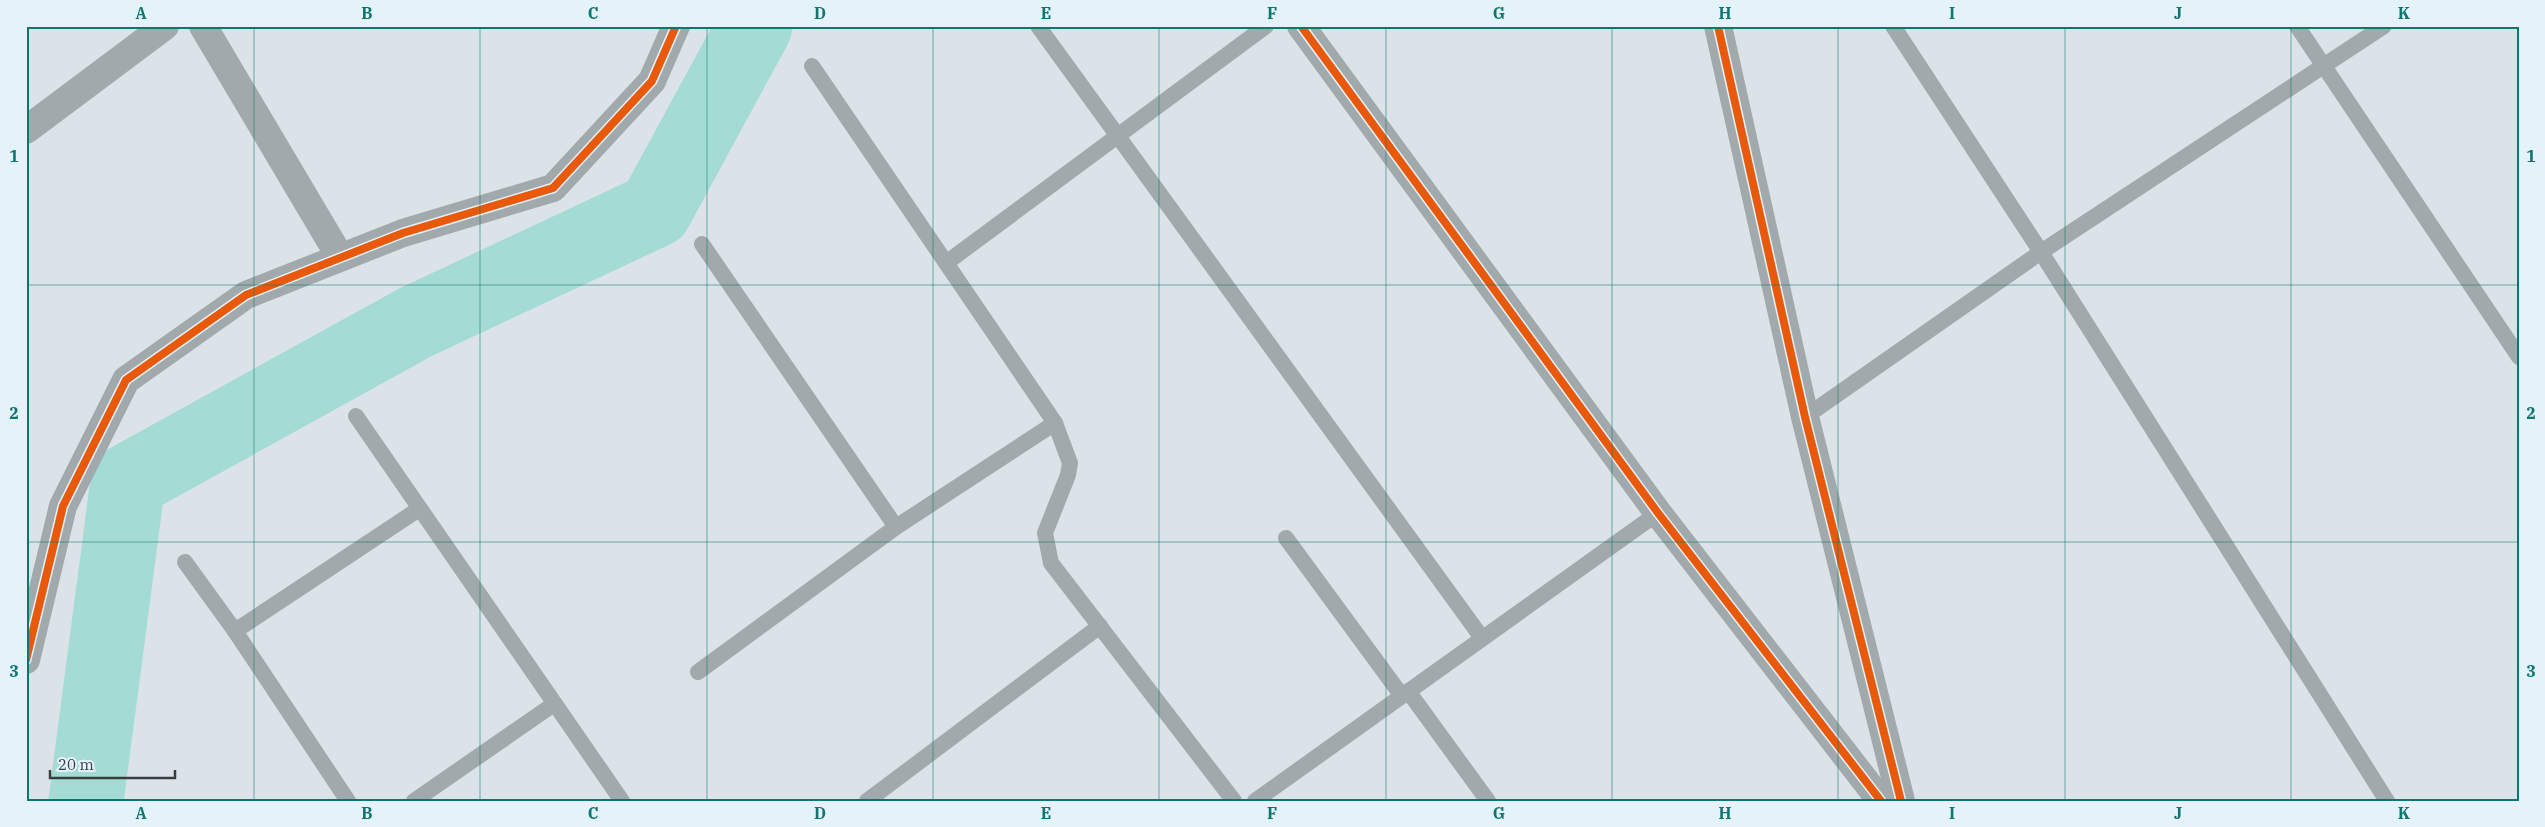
<svg xmlns="http://www.w3.org/2000/svg" width="2545" height="827" font-family="'IBM Plex Serif',serif">
	<style>
		.lines { fill: none; stroke-linecap: round; stroke-linejoin: round }
		.river { stroke: #a4dbd5; stroke-width: 75 }
		.lane { stroke: #a0aaac; stroke-width: 16 }
		.street { stroke: #a0aaac; stroke-width: 28 }
		.cycleway-casing { stroke: #e4f2fa; stroke-width: 11 }
		.cycleway { stroke: #e8590c; stroke-width: 8 }
		.grid { fill: none; stroke: #0f766e; stroke-width: 1; stroke-opacity: 0.55 }
		.neatline { fill: none; stroke: #0f766e; stroke-width: 2 }
		.grid-label { font-size: 16px; text-anchor: middle; font-weight: bold; fill: #0f766e }
	</style>
	<rect width="100%" height="100%" fill="#dce3e8"/>
	<g class="lines">
		<polyline class="river" points="86,801 128,481 416,322 655,210 755,26"/>
		<g class="lane">
			<polyline points="1038,26 1482,638"/>
			<polyline points="1893,26 2041,252 2387,801"/>
			<polyline points="2297,26 2519,357"/>
			<polyline points="812,66 1055,423 1070,463 1068,475 1045,533 1051,563 1234,801"/>
			<polyline points="702,244 896,527"/>
			<polyline points="946,263 1266,26"/>
			<polyline points="356,416 622,801"/>
			<polyline points="1805,417 2041,252 2384,26"/>
			<polyline points="1286,538 1402,696"/>
			<polyline points="185,562 235,631"/>
			<polyline points="698,672 896,527 1055,423"/>
			<polyline points="1408,691 1488,801"/>
			<polyline points="348,801 235,631 419,509"/>
			<polyline points="414,801 554,704"/>
			<polyline points="867,801 1100,626"/>
			<polyline points="1255,801 1658,513"/>
		</g>
		<g class="street">
			<polyline points="203,26 340,257"/>
			<polyline points="1301,26 1658,513 1881,801"/>
			<polyline points="1718,26 1805,417 1901,801"/>
			<polyline points="26,130 165,26"/>
			<polyline points="26,660 63,506 126,380 246,295 403,233 553,188 652,81 676,26"/>
		</g>
		<g class="cycleway-casing">
			<g id="cycleway">
				<polyline points="1301,26 1658,513 1881,801"/>
				<polyline points="1718,26 1805,417 1901,801"/>
				<polyline points="26,660 63,506 126,380 246,295 403,233 553,188 652,81 676,26"/>
			</g>
		</g>
		<use href="#cycleway" class="cycleway"/>
	</g>
	<path class="grid" d="M254,26V801M480,26V801M707,26V801M933,26V801M1159,26V801M1386,26V801M1612,26V801M1838,26V801M2065,26V801M2291,26V801M26,285H2519M26,542H2519"/>
	<rect width="2545" height="827" fill="none" stroke="#e4f2fa" stroke-width="55"/>
	<path d="M50 770v8h125v-8" fill="none" stroke="#383d41" stroke-width="2.5"/>
	<text x="58" y="770" font-size="15" fill="#383d41" stroke="#e4f2fa" stroke-width="4" paint-order="stroke">20 m</text>
	<rect x="28" y="28" width="2490" height="772" class="neatline"/>
	<g class="grid-label">
		<text x="141" y="19">A</text>
		<text x="367" y="19">B</text>
		<text x="593" y="19">C</text>
		<text x="820" y="19">D</text>
		<text x="1046" y="19">E</text>
		<text x="1272" y="19">F</text>
		<text x="1499" y="19">G</text>
		<text x="1725" y="19">H</text>
		<text x="1952" y="19">I</text>
		<text x="2178" y="19">J</text>
		<text x="2404" y="19">K</text>
		<text x="14" y="162">1</text>
		<text x="2531" y="162">1</text>
		<text x="14" y="419">2</text>
		<text x="2531" y="419">2</text>
		<text x="14" y="677">3</text>
		<text x="2531" y="677">3</text>
		<text x="141" y="819">A</text>
		<text x="367" y="819">B</text>
		<text x="593" y="819">C</text>
		<text x="820" y="819">D</text>
		<text x="1046" y="819">E</text>
		<text x="1272" y="819">F</text>
		<text x="1499" y="819">G</text>
		<text x="1725" y="819">H</text>
		<text x="1952" y="819">I</text>
		<text x="2178" y="819">J</text>
		<text x="2404" y="819">K</text>
	</g>
</svg>
